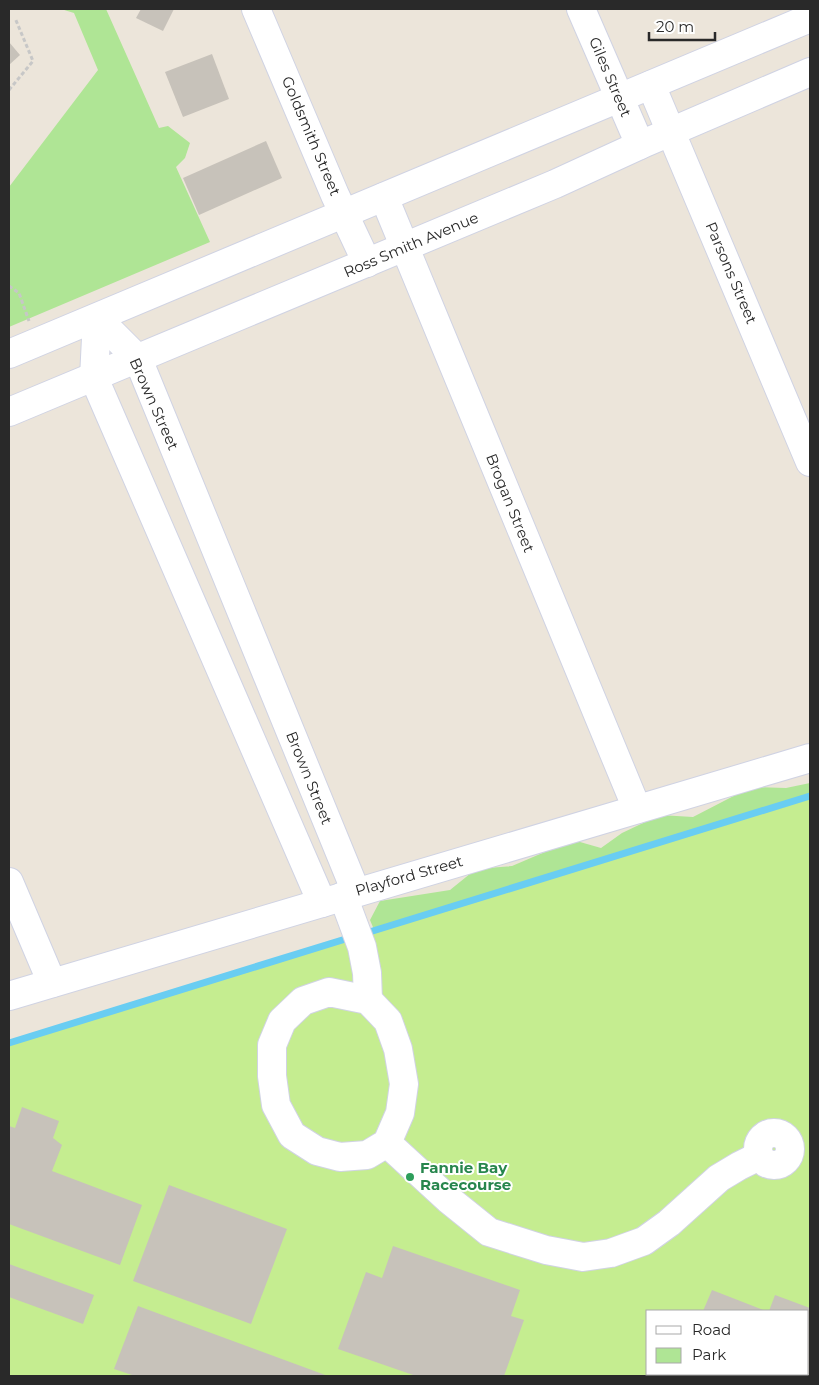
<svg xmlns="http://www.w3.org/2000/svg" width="819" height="1385" font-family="Montserrat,sans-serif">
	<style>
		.green { fill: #afe595 }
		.pitch { fill: #c5ed90; fill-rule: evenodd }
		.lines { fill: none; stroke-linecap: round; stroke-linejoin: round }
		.stream { stroke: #69cdf2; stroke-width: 7 }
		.building { fill: #c7c2ba }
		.minor-casing { stroke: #d0d3e3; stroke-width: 30 }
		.path { stroke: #c7c7c7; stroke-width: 3; stroke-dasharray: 4 2.5; stroke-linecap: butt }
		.minor { stroke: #fff; stroke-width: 28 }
		.leisure-dot { fill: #2e9e5b; stroke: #fff; stroke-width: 2 }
		.labels { text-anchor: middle; stroke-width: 4; stroke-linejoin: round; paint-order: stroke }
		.street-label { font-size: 15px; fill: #292929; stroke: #fff }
		.leisure-label { font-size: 15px; font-weight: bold; fill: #27864d; stroke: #fff; text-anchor: start }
	</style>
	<rect width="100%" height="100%" fill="#ece5da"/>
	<g class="green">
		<polygon points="61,9 106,9 159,128 168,126 190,143 185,158 176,167 210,242 9,327 9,187 98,70 74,13"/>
		<polygon points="810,783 810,858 382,949 370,920 380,901 450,890 476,869 512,866 573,840 601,848 622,833 660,815 693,817 751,787 786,788"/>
	</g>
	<path class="pitch" d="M810,797V1376H9V1042ZM648,1311H808V1374H648Z"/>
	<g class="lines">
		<g class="stream">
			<polyline points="363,934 810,796"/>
			<polyline points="9,1043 352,937"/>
		</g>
	</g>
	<g class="building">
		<polygon points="141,9 174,9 163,31 136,18"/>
		<polygon points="9,42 20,55 9,65"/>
		<polygon points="212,54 229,99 183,117 165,72"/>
		<polygon points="266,141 282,178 199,215 183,178"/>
		<polygon points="22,1107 59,1121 53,1138 62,1145 52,1171 142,1205 120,1265 9,1224 9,1126 15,1128"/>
		<polygon points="169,1185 287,1229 251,1324 133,1281"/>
		<polygon points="393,1246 520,1290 511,1316 524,1320 504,1376 416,1376 338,1349 366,1272 382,1278"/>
		<polygon points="9,1264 94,1295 83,1324 9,1297"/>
		<polygon points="712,1290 766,1311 703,1311"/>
		<polygon points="775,1295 810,1308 810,1376 697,1376 691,1374 808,1374 808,1311 769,1311"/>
		<polygon points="138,1306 328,1376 135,1376 114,1369"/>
	</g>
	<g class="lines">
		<g class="minor-casing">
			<g id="minor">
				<polyline points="256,9 335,195 367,263"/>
				<polyline points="581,9 640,145"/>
				<polyline points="651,85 810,462"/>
				<polyline points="384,197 637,809"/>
				<polyline points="97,318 138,359 356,892"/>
				<polyline points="97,318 94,378 322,903"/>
				<polyline points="9,354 810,18"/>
				<polyline points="9,412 555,184 640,145 810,72"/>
				<polyline points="9,882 52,983"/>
				<polyline points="343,896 362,947 367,973 368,1000"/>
				<polygon points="329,992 368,1000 388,1021 398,1049 404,1084 400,1113 387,1143 367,1155 340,1157 317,1151 292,1135 276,1105 272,1076 272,1045 282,1021 303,1001"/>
				<polyline points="9,996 810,758"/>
				<circle cx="774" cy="1149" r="16"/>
				<polyline points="387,1143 448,1199 489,1232 546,1250 583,1257 611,1253 644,1241 669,1223 719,1178 739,1166 759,1156"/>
			</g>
		</g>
		<g class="path">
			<polyline points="9,90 33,61 15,18"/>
			<polyline points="9,286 19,293 29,321"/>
		</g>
		<use href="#minor" class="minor"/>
	</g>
	<circle class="leisure-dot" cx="410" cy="1177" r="5"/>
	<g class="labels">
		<g class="street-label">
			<text transform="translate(610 77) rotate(67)" y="5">Giles Street</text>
			<text transform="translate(311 136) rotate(67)" y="5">Goldsmith Street</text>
			<text transform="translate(411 245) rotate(-23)" y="5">Ross Smith Avenue</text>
			<text transform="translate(731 273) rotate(67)" y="5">Parsons Street</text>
			<text transform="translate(154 404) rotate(66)" y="5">Brown Street</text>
			<text transform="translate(510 503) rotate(68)" y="5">Brogan Street</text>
			<text transform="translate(309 778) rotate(68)" y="5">Brown Street</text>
			<text transform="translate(409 876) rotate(-16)" y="5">Playford Street</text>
		</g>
		<g class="leisure-label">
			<text x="420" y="1173">Fannie Bay<tspan x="420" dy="17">Racecourse</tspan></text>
		</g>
	</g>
	<rect width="819" height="1385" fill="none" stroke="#292929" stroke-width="20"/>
	<rect x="646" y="1310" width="162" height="65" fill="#ffffff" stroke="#a9a9a9"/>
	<rect x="656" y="1326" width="25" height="8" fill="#ffffff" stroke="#a9a9a9"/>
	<text x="692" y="1335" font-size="15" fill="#292929">Road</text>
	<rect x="656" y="1348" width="25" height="15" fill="#afe595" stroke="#a9a9a9"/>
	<text x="692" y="1360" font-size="15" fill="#292929">Park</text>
	<path d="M649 32v8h66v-8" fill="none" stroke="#292929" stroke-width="2.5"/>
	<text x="656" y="32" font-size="15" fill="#292929" stroke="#ffffff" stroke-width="4" paint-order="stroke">20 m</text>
</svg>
